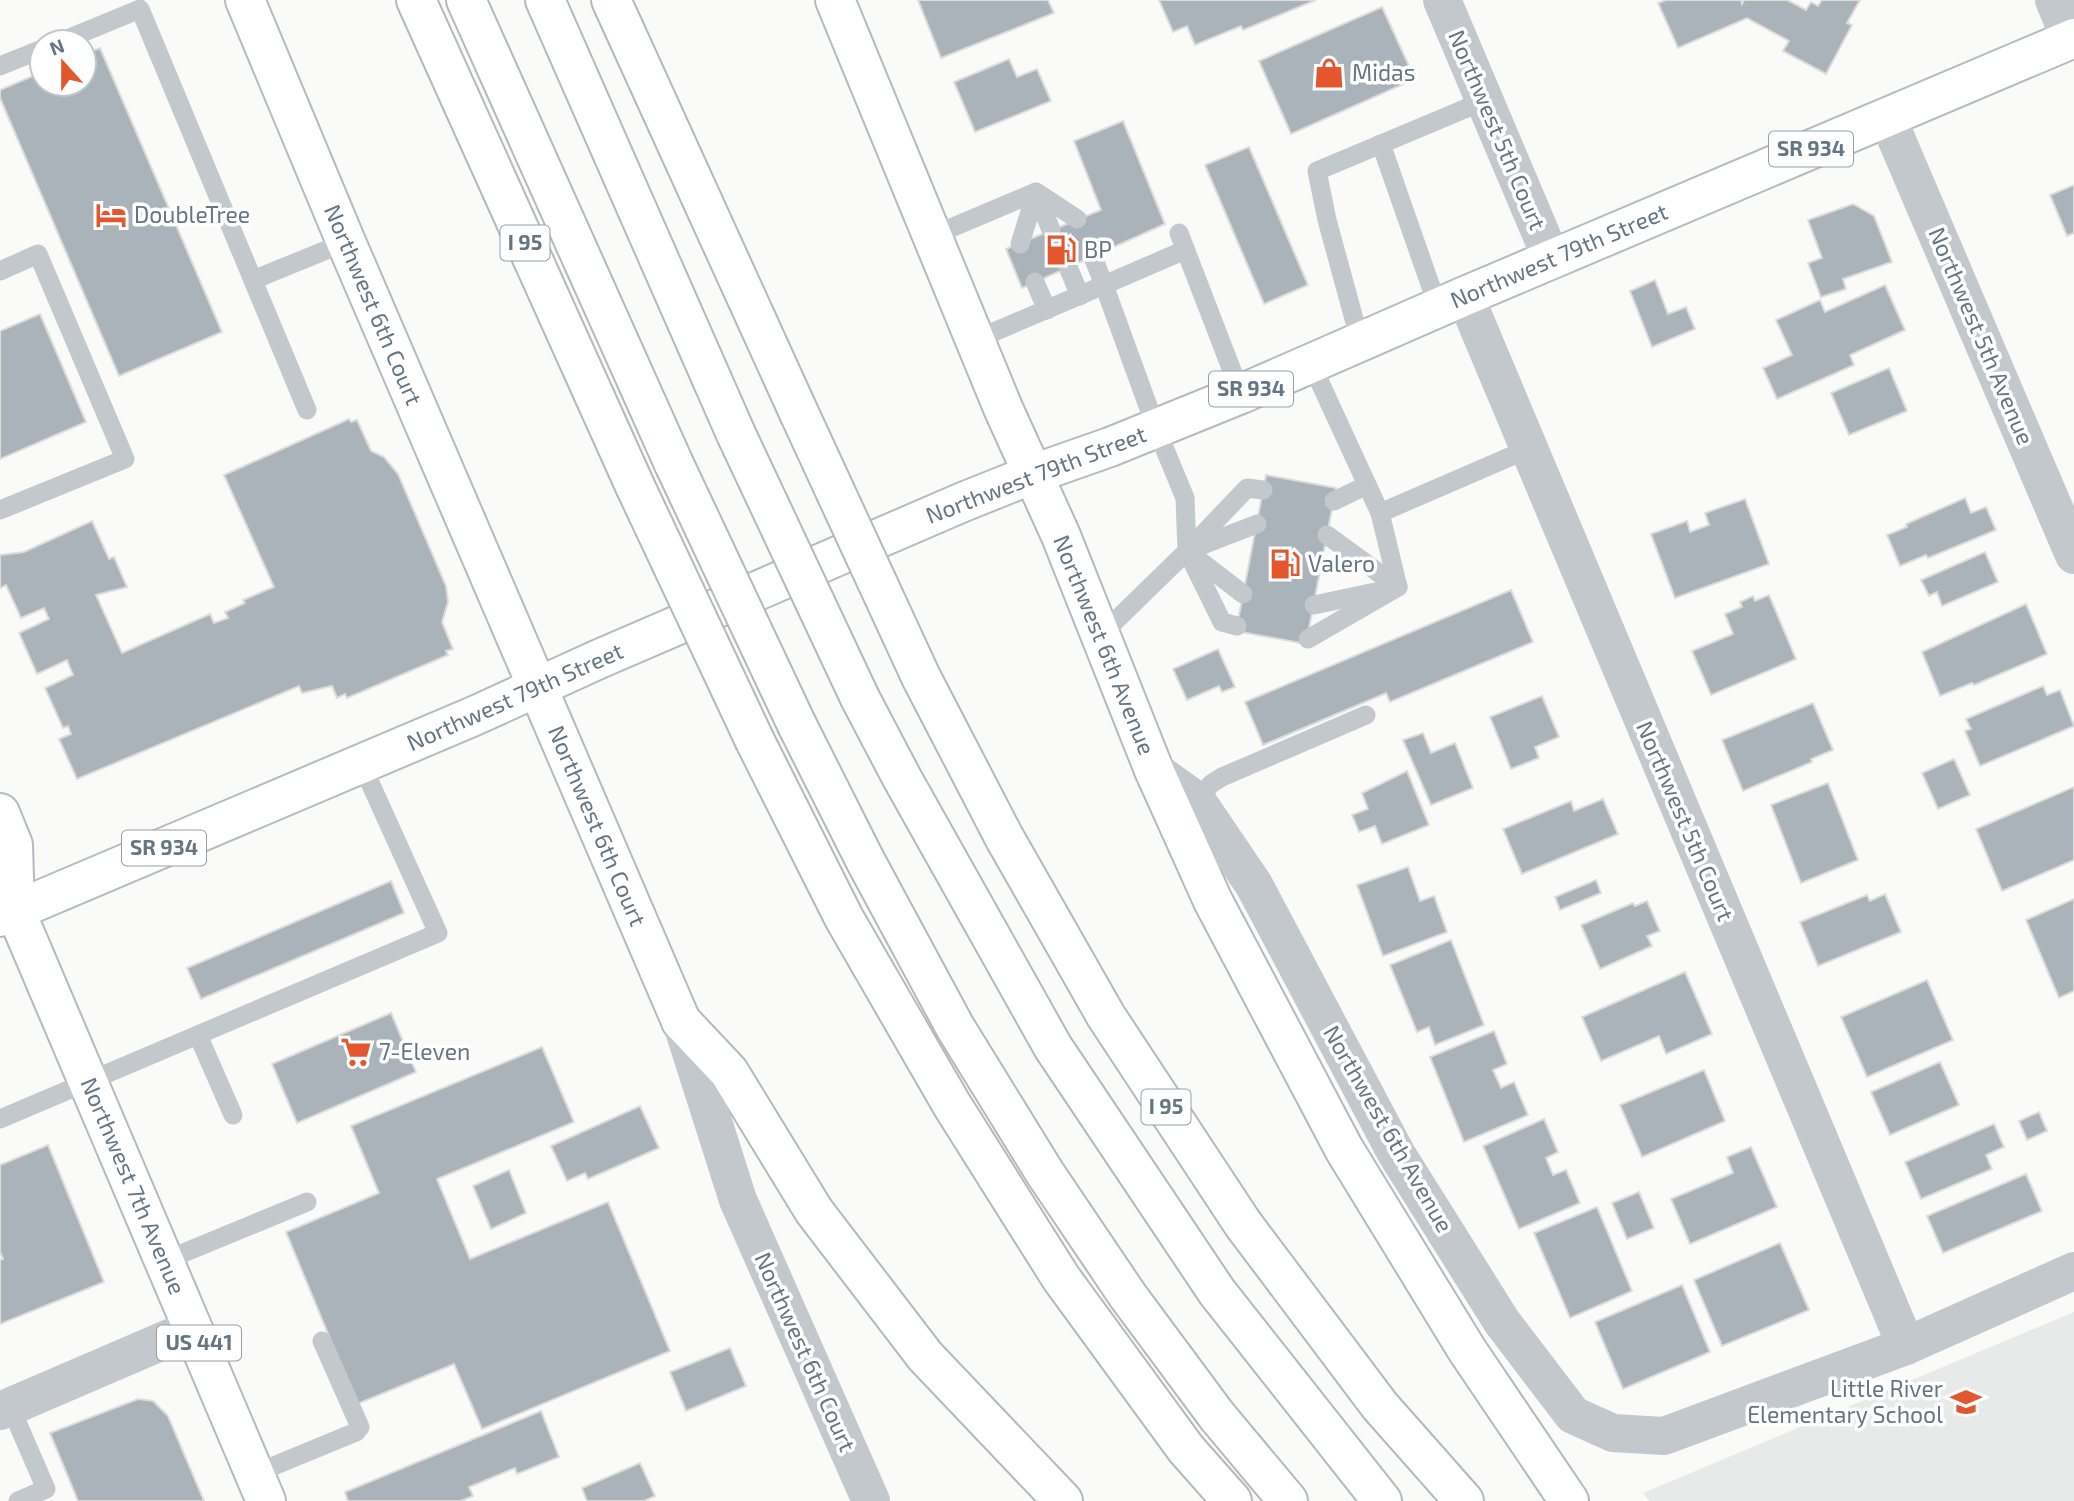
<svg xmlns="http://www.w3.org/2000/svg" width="2074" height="1501" font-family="'Exo 2',sans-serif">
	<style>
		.built { fill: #e8e9e9 }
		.building { fill: #aab3b9; stroke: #dcdcda; stroke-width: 2 }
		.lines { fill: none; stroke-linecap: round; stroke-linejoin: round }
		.primary-casing { stroke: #b5babe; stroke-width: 42 }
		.highway-casing { stroke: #b4b9bd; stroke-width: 42 }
		.lane { stroke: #c3c8cc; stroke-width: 19 }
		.street { stroke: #c3c8cc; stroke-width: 38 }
		.primary { stroke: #fff; stroke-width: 38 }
		.highway { stroke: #fff; stroke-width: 38 }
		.highway-bridge-casing { stroke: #b4b9bd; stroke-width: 42; stroke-linecap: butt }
		.highway-bridge { stroke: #fff; stroke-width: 38 }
		.labels { text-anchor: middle; stroke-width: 7; stroke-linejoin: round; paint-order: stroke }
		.shield { fill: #fff; stroke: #939fa8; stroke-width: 2 }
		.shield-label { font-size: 21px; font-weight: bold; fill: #657683 }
		.poi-label { font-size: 23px; fill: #657683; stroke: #fff; text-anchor: start }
		.street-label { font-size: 23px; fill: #657683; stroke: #fff }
	</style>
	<rect width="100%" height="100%" fill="#fafaf8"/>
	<polygon class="built" points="2074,1312 2074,1501 1650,1501 1643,1493"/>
	<g class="building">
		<polygon points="918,0 1048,0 1054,13 941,58"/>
		<polygon points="1159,0 1316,0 1243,30 1241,26 1195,45 1187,26 1173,32"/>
		<polygon points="1666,0 1741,0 1742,4 1744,0 1787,0 1806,10 1811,2 1818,6 1822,0 1860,0 1847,23 1852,25 1826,74 1783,51 1789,41 1747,18 1678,48 1658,3"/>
		<polygon points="1382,7 1415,79 1291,134 1259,61"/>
		<polygon points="100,48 222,332 119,376 0,98 0,90 42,72 42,84 84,84 84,54"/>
		<polygon points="1009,59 1017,77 1037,69 1051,101 975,132 954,82"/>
		<polygon points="1123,121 1165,224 1022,288 1006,249 1101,210 1074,141"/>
		<polygon points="1249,147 1308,285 1264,304 1205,165"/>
		<polygon points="2074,185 2074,233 2067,236 2050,195"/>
		<polygon points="1853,204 1874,216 1892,262 1843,279 1846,289 1821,297 1808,263 1822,258 1808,220"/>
		<polygon points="1655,280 1668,314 1686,307 1695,329 1652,347 1630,291"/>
		<polygon points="1885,285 1905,330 1850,355 1854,365 1777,399 1763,368 1792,355 1776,320 1820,300 1825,312"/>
		<polygon points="40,314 86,422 0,459 0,331"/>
		<polygon points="1889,368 1907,411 1849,435 1831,393"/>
		<polygon points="349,419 351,422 357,420 371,451 384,457 398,474 446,586 448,602 442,622 453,649 446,651 448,655 347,698 345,694 337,698 332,686 302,693 299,686 77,779 59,739 71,734 68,726 63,728 45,688 73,675 67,660 37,674 19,633 49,619 44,608 21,618 6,585 0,588 0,555 24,552 92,521 109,559 114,557 127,587 96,595 122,653 210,614 214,623 228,618 225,612 245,603 243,600 274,587 224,475"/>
		<polygon points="1266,475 1336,488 1306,644 1236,631"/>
		<polygon points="1965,498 1971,513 1986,507 1996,530 1928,558 1926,555 1900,566 1887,535 1907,527 1906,524"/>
		<polygon points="1745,499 1769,564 1675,598 1651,534 1687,521 1690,532 1709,525 1705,513"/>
		<polygon points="1985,552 1998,582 1942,606 1937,592 1929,596 1921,580"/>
		<polygon points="1511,590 1533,642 1390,702 1386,693 1263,745 1245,702"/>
		<polygon points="1769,595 1796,659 1711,695 1692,651 1733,634 1725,614 1742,607 1740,602 1753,596 1755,601"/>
		<polygon points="2026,604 2047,654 1974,685 1972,683 1940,696 1922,652"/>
		<polygon points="1218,649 1235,687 1222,692 1219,686 1187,700 1173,669"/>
		<polygon points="2043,686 2047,695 2060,690 2074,726 1980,766 1965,731 1971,729 1966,719"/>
		<polygon points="1542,696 1559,737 1535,747 1539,758 1511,769 1490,717"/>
		<polygon points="1813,703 1833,750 1811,759 1812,762 1743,791 1722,740"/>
		<polygon points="1423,733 1431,753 1455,743 1473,788 1431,805 1403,740"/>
		<polygon points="1954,759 1970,795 1938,809 1922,773"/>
		<polygon points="1407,771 1429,825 1382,844 1375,826 1359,832 1352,815 1368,809 1362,793"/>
		<polygon points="1828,783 1858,860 1801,883 1771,805"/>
		<polygon points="2074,787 2074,860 2002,891 1976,829"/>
		<polygon points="1603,799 1618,834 1522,874 1503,829 1571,801 1574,811"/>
		<polygon points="1408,867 1420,901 1434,896 1447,932 1383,956 1357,885"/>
		<polygon points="1596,880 1601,893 1560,910 1555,897"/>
		<polygon points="391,881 404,913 201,999 187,968"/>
		<polygon points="1885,894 1901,932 1818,966 1800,922 1867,895 1870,901"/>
		<polygon points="2074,899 2074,991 2059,998 2026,920"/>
		<polygon points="1647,901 1660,931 1647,936 1652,946 1600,969 1581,925 1633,903 1635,906"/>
		<polygon points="1451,940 1484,1025 1435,1045 1429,1027 1417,1032 1390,965"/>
		<polygon points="1685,972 1712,1034 1666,1054 1659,1036 1601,1061 1582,1017"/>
		<polygon points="1927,980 1953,1040 1867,1077 1841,1017"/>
		<polygon points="391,1013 416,1072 297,1123 272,1064"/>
		<polygon points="1494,1031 1507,1064 1493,1070 1501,1088 1514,1082 1528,1115 1464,1142 1430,1057"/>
		<polygon points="542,1047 574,1122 437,1179 470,1259 608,1202 670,1351 482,1429 454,1364 357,1404 286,1232 379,1193 351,1126"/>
		<polygon points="1940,1062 1959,1105 1890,1135 1871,1092"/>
		<polygon points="1704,1070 1725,1121 1642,1157 1620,1105"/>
		<polygon points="640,1106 659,1148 588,1179 585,1173 567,1181 551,1146"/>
		<polygon points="2039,1112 2047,1131 2027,1140 2019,1121"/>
		<polygon points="1544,1119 1558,1152 1546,1158 1553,1175 1566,1170 1580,1203 1519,1229 1483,1146"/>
		<polygon points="1994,1124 2004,1147 1986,1155 1992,1169 1921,1199 1905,1162"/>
		<polygon points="48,1145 104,1282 0,1324 0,1260 3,1259 0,1252 0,1165"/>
		<polygon points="1751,1147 1777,1207 1690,1244 1671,1199 1733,1173 1727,1157"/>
		<polygon points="509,1170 526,1213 491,1229 473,1186"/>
		<polygon points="2026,1174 2042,1211 1943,1253 1927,1216"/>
		<polygon points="1639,1192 1654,1228 1627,1239 1612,1203"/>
		<polygon points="1597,1207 1632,1291 1570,1318 1534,1233"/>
		<polygon points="1780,1243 1809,1310 1722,1346 1694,1280"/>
		<polygon points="1682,1285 1710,1352 1623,1389 1595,1322"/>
		<polygon points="730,1348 746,1386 686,1411 670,1372"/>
		<polygon points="138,1399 153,1401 168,1416 204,1501 78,1501 50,1433"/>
		<polygon points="541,1411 559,1457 517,1474 515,1468 469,1487 473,1496 461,1501 348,1501 345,1492"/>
		<polygon points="640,1463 655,1496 644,1501 587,1501 582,1488"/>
	</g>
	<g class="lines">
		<g class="primary-casing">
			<g id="primary">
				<polyline points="245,0 346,242 681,1021"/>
				<polyline points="835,0 1003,408 1061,536 1154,770"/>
				<polyline points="0,813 13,845 15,910 266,1501"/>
				<polyline points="0,917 474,716 599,659 963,502 1033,474 1110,447 1241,394 1465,296 2074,38"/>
			</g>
		</g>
		<g class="highway-casing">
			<g id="highway">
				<polyline points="416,0 635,486"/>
				<polyline points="466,0 674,464"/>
				<polyline points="545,0 736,434"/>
				<polyline points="611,0 799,413"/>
				<polyline points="921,677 1004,837 1106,1016 1243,1224 1380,1406 1464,1501"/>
				<polyline points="860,698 902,778 1053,1047 1217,1292 1382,1501"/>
				<polyline points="797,725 865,860 955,1027 1045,1173 1128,1296 1217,1416 1288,1501"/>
				<polyline points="755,741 844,918 952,1105 1061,1278 1186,1449 1232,1501"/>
				<polyline points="1154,770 1213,901 1344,1149 1467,1350 1569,1501"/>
				<polyline points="681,1021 729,1072 814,1211 925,1356 1063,1501"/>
			</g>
		</g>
		<g class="lane">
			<polyline points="60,42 140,9 307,410"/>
			<polyline points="0,66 42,49"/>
			<polyline points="1381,144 1438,307"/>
			<polyline points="1179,233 1241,394"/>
			<polyline points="932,236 1036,192 1051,230"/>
			<polyline points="1020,244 1036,192 1077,219"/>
			<polyline points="1093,257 1104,285 1185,250"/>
			<polyline points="1068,267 1080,296"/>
			<polyline points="0,271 38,254 125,459 0,510"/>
			<polyline points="253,280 346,242"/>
			<polyline points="1035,282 1047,310"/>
			<polyline points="975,340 1104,285 1156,428 1185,498 1187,551 1101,635"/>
			<polyline points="1360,341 1327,220 1317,171 1486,100"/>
			<polyline points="1311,363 1380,513 1528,449"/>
			<polyline points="1334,501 1367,485"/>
			<polyline points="1380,513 1398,587"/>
			<polyline points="1327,535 1398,587"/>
			<polyline points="1195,548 1257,524"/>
			<polyline points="1187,551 1247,488 1263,490"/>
			<polyline points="1187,551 1222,622 1237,626"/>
			<polyline points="1191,554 1243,594"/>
			<polyline points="1314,605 1380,591"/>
			<polyline points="1308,639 1398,587"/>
			<polyline points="1197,801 1211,784 1222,777 1366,715"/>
			<polyline points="198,1035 233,1115"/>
			<polyline points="0,1119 438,933 362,765"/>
			<polyline points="164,1261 307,1202"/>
			<polyline points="10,1406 46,1489 18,1501"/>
			<polyline points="254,1474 356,1432 360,1427 322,1341"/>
		</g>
		<g class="street">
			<polyline points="1442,0 1552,260"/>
			<polyline points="2054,0 2070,39"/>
			<polyline points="1887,117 2074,555"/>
			<polyline points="1465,296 1906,1346"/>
			<polyline points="1154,770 1197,801 1254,885 1396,1153 1502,1322 1573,1415 1613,1433 1664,1436 1906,1346 2074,1271"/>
			<polyline points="681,1021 738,1200 871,1501"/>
			<polyline points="0,1411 193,1328"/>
		</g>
		<use href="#primary" class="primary"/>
		<use href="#highway" class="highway"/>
		<g class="highway-bridge-casing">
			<g id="highway-bridge">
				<polyline points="799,413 921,677"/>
				<polyline points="736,434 860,698"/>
				<polyline points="674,464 797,725"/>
				<polyline points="635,486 755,741"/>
			</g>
		</g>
		<use href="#highway-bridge" class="highway-bridge"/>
	</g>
	<defs>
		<g id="shop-bare" transform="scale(2.415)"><path d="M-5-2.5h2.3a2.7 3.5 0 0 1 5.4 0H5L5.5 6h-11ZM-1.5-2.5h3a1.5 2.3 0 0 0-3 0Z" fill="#e4572e" stroke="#fff" stroke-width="2.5" paint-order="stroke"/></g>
		<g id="hotel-bare" transform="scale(2.415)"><path d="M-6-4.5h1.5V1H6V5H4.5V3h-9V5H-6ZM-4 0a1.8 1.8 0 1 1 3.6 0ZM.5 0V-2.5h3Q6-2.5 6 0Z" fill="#e4572e" stroke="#fff" stroke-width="2.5" paint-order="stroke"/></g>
		<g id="fuel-bare" transform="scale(2.415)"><path d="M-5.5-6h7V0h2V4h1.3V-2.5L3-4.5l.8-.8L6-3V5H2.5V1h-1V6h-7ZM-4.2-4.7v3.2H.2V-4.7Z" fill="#e4572e" stroke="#fff" stroke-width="2.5" paint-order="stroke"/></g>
		<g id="supermarket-bare" transform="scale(2.415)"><path d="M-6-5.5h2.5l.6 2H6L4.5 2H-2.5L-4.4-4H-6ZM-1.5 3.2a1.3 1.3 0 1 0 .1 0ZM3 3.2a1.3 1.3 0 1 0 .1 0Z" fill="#e4572e" stroke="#fff" stroke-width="2.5" paint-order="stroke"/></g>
		<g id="school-bare" transform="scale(2.415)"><path d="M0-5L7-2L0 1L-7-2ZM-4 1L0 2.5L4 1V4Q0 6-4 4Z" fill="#e4572e" stroke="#fff" stroke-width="2.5" paint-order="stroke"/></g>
	</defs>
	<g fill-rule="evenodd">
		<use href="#shop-bare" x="1329" y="73"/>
		<use href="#hotel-bare" x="111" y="215"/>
		<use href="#fuel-bare" x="1061" y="250"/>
		<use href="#fuel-bare" x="1285" y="564"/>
		<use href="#supermarket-bare" x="356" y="1052"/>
		<use href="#school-bare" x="1966" y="1402"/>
	</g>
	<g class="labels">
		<g class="shield">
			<rect x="1769" y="131.5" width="84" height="35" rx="5"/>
			<rect x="500.5" y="225.5" width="49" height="35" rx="5"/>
			<rect x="1209" y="371.5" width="84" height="35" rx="5"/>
			<rect x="122" y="830.5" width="84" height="35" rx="5"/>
			<rect x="1141.5" y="1089.5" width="49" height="35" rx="5"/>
			<rect x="157" y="1325.5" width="84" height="35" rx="5"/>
		</g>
		<g class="shield-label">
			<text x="1811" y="156">SR 934</text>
			<text x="525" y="250">I 95</text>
			<text x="1251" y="396">SR 934</text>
			<text x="164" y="855">SR 934</text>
			<text x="1166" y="1114">I 95</text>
			<text x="199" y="1350">US 441</text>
		</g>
		<g class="poi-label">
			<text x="1352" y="81">Midas</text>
			<text x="134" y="223">DoubleTree</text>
			<text x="1084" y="258">BP</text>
			<text x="1308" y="572">Valero</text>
			<text x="379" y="1060">7-Eleven</text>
			<text x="1943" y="1397" text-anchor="end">Little River<tspan x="1943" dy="26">Elementary School</tspan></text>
		</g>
		<g class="street-label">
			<text transform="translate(1497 130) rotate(67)" y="8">Northwest 5th Court</text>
			<text transform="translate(1559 256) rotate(-23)" y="8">Northwest 79th Street</text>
			<text transform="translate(373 305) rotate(67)" y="8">Northwest 6th Court</text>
			<text transform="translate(1981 336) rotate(67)" y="8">Northwest 5th Avenue</text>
			<text transform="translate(1036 475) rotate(-21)" y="8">Northwest 79th Street</text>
			<text transform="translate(1104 645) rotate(68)" y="8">Northwest 6th Avenue</text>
			<text transform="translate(515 697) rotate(-24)" y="8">Northwest 79th Street</text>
			<text transform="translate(1685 821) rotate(67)" y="8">Northwest 5th Court</text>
			<text transform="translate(597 826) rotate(67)" y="8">Northwest 6th Court</text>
			<text transform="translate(1388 1129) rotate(60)" y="8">Northwest 6th Avenue</text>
			<text transform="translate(133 1186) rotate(67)" y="8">Northwest 7th Avenue</text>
			<text transform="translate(805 1352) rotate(66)" y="8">Northwest 6th Court</text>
		</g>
	</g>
	<g transform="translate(63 63) rotate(339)"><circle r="33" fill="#ffffff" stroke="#c1c8cd" stroke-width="2"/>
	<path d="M0-5L12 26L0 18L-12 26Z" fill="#e4572e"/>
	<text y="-10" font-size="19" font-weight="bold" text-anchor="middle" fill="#657683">N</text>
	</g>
</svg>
